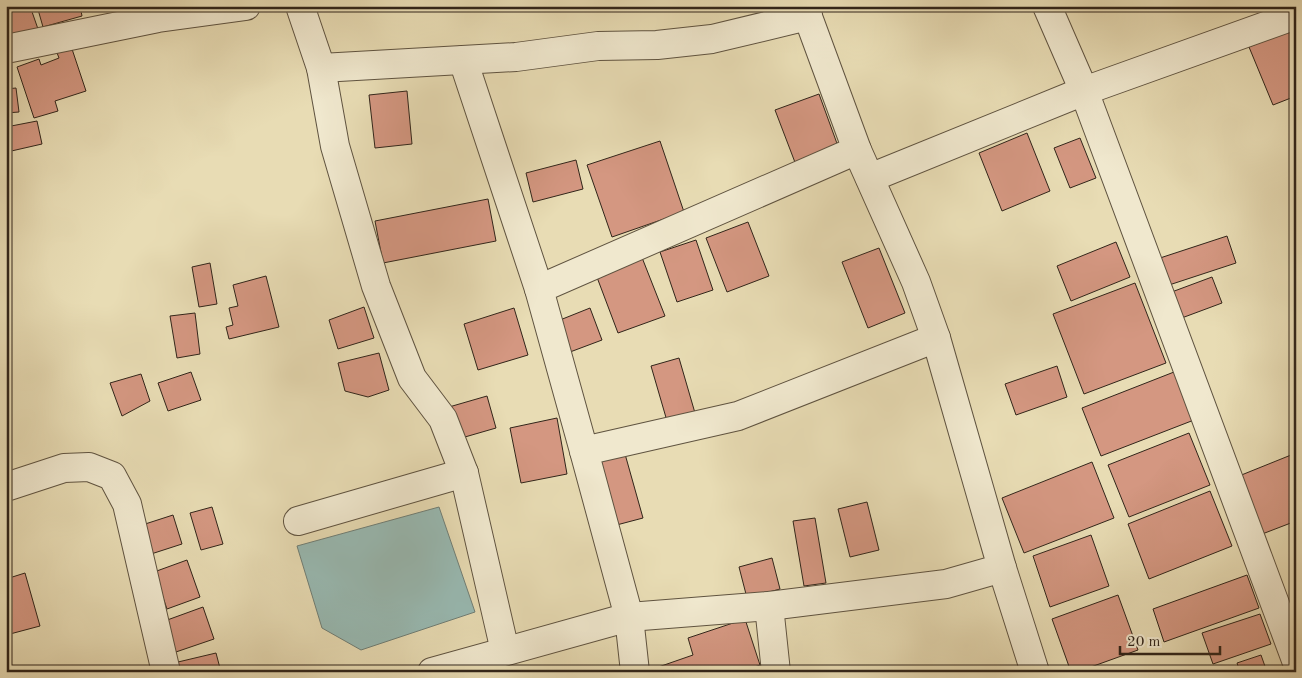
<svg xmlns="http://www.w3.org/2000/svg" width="1302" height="678" font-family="'Old Standard TT',serif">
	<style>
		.water { fill: #98bab3; stroke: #6f7e76 }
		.building { fill: #d49781; stroke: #31251a }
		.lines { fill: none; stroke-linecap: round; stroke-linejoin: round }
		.street-casing { stroke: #5f5340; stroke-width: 30 }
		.street { stroke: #f0e8ce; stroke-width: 28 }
	</style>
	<rect width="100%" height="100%" fill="#e8dcb4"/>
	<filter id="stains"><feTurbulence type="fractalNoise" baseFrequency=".004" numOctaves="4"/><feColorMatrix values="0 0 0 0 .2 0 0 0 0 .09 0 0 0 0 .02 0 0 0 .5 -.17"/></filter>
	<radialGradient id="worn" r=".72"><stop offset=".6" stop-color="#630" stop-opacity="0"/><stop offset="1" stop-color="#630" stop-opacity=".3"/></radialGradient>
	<polygon class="water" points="439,507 475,612 361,650 322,628 297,546"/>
	<g class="building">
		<polygon points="6,6 30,6 38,29 6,39"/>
		<polygon points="37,6 80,6 82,16 43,27"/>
		<polygon points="447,6 491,6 491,7 447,8"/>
		<polygon points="1290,30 1296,44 1296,96 1273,105 1249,47"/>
		<polygon points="69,40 86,91 55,101 58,111 34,118 17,67 39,59 41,65 59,58 54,45"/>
		<polygon points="16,88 19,112 6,113 6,89"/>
		<polygon points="407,91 412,144 375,148 369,95"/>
		<polygon points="819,94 839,149 796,165 775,110"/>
		<polygon points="37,121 42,144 7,152 6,127"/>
		<polygon points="1027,133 1050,191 1002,211 979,153"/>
		<polygon points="1080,138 1096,178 1070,188 1054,148"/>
		<polygon points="660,141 684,212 612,237 587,165"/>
		<polygon points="576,160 583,189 533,202 526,173"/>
		<polygon points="488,199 496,241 383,263 375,221"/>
		<polygon points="748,222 769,276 727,292 706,238"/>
		<polygon points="1227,236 1236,263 1166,286 1157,259"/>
		<polygon points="696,240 713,290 677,302 660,252"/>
		<polygon points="1116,242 1130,277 1071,301 1057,266"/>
		<polygon points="879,248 905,313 868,328 842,262"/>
		<polygon points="641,255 665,316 618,333 595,272"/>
		<polygon points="210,263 217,304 199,307 192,267"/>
		<polygon points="266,276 279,327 229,339 226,327 233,325 229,308 238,306 233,285"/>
		<polygon points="1212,277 1222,303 1179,319 1169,293"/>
		<polygon points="1135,283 1166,363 1084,394 1053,314"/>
		<polygon points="364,307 374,338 338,349 329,320"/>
		<polygon points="514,308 528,355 478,370 464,324"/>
		<polygon points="590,308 602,340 562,355 550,324"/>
		<polygon points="195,313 200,354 177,358 170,316"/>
		<polygon points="379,353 389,390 368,397 345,391 338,363"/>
		<polygon points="679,358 695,413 667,421 651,366"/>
		<polygon points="1057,366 1067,397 1016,415 1005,384"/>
		<polygon points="191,372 201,400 168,411 158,383"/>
		<polygon points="1174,372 1194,420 1101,456 1082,408"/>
		<polygon points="141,374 150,401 122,416 110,383"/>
		<polygon points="487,396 496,428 458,439 449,407"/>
		<polygon points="557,418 567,474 521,483 510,428"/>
		<polygon points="1189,433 1210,485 1129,517 1108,465"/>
		<polygon points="1296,453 1296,521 1257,536 1234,478"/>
		<polygon points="625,454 643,518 609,527 591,463"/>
		<polygon points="1092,462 1114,518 1024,553 1002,498"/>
		<polygon points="1210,491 1232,546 1149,579 1128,524"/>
		<polygon points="867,502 879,550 850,557 838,509"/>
		<polygon points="212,507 223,544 201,550 190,513"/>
		<polygon points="173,515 182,544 148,555 139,526"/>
		<polygon points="815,518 826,583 804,586 793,521"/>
		<polygon points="1091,535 1109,586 1050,607 1033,556"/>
		<polygon points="772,558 780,589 747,598 739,567"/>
		<polygon points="187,560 200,597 167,609 154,572"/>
		<polygon points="25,573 40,626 10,634 6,620 6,579"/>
		<polygon points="1247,575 1259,608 1164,642 1153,609"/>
		<polygon points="1118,595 1138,650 1077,672 1071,672 1052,619"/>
		<polygon points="203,607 214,639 170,654 159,623"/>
		<polygon points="1260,614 1271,644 1213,664 1202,633"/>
		<polygon points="745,619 760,665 741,672 644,672 693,655 688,638"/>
		<polygon points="216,653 221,672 180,672 178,662"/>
		<polygon points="1261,655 1267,672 1240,672 1237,663"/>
	</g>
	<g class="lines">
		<g class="street-casing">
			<g id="street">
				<polyline points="300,6 321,68 335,146 376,286 412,378 443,419 464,473 505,651"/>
				<polyline points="1047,6 1084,91 1296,660"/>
				<polyline points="6,49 158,18 246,6"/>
				<polyline points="463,60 539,289"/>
				<polyline points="321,68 516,57 598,46 657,45 712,39 808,16"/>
				<polyline points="857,150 539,289 584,451 738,416 936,338"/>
				<polyline points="870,178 1084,91 1296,15"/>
				<polyline points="584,451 629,617 635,672"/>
				<polyline points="6,487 64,468 89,467 112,476 127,504 166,672"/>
				<polyline points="298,521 464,473"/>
				<polyline points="1002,568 1035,672"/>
				<polyline points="769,606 776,672"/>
				<polyline points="432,672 629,617 769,606 946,584 1002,568 936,338 916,282 857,150 804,6"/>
			</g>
		</g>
		<use href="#street" class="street"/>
	</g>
	<rect width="1302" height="678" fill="none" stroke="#e8dcb4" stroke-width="25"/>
	<rect x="8" y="8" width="1287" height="663" fill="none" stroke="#31251a" stroke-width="2.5"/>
	<rect x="12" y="12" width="1277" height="653" fill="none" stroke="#31251a"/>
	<path d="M1120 646v8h100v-8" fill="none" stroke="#31251a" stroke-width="2.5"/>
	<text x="1127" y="646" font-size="15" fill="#31251a" stroke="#f0e8ce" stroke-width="4" paint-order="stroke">20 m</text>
	<rect width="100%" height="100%" filter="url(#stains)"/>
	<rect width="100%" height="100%" fill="url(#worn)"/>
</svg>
